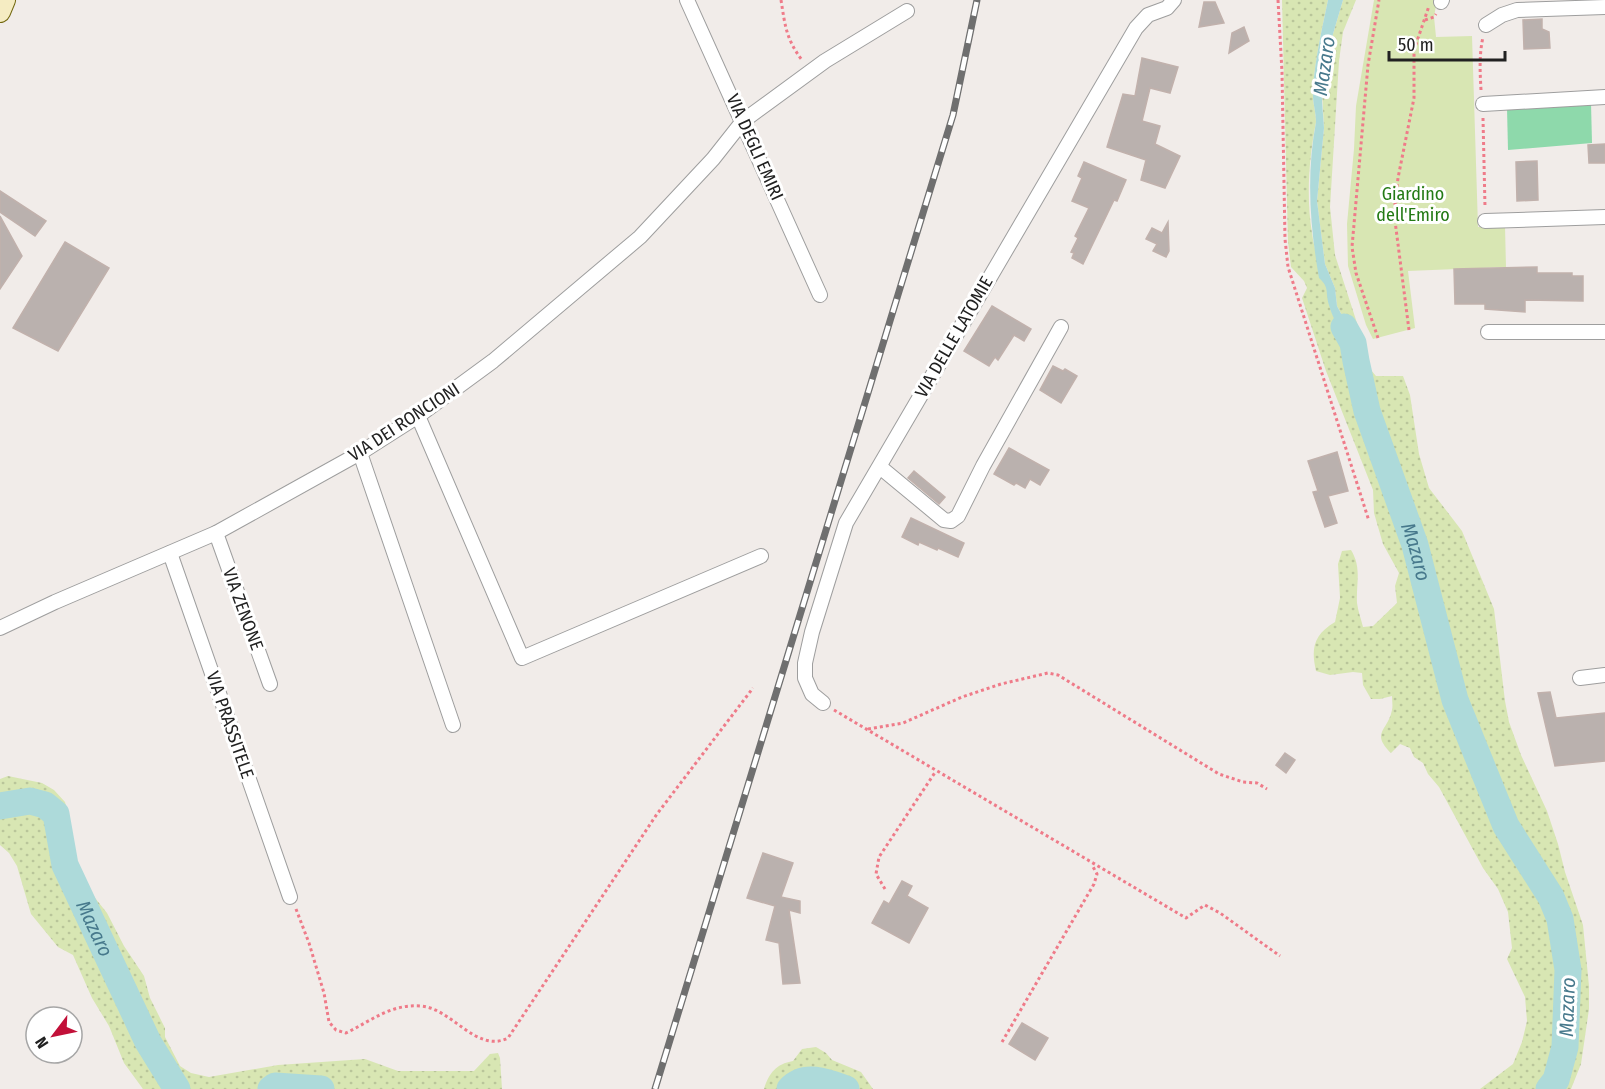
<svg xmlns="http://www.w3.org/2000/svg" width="1605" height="1089" font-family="'Fira Sans Condensed',sans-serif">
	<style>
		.grass { fill: url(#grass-dots) }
		.garden { fill: #d8e6b3 }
		.pitch { fill: #8ed9ab }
		.water { fill: #addada }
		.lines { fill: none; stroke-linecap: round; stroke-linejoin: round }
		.river { stroke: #addada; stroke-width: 27 }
		.building { fill: #bab1ae; stroke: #c1b1ac; stroke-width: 1.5 }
		.street-casing { stroke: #9e9e9e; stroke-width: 16 }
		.secondary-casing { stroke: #72670e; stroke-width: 22 }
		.path { stroke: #ef7b89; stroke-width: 3; stroke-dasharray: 3 3; stroke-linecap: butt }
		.street { stroke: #fff; stroke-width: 14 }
		.secondary { stroke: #f5ecc2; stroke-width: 20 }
		.rail-casing { stroke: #6f6f6f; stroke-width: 7 }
		.rail { stroke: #fff; stroke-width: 4.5; stroke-dasharray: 14; stroke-linecap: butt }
		.labels { text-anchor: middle; stroke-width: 6; stroke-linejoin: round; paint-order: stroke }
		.street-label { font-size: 18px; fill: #212121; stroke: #fff }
		.park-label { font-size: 18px; fill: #237a15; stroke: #fff }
		.water-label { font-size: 20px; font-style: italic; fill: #47798c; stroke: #fff }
	</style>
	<defs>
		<pattern id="grass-dots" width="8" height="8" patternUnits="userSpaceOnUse" patternTransform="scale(1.5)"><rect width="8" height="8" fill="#d8e6b3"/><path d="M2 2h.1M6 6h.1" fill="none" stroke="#b9c59a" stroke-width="1.8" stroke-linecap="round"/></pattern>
	</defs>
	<rect width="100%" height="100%" fill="#f1ece9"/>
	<g class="grass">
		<path d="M1282,0H1328C1322,29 1315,59 1313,89C1312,101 1316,111 1316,122C1309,158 1306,197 1312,233C1314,249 1320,266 1324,282C1331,291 1328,305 1333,315C1337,324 1342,332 1348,340V350L1355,360L1351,332L1337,306L1335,288L1325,264L1317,201L1324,128L1322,91L1333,34L1343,0H1356L1343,32L1339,61L1330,207L1335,255L1366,351L1365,363L1376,376H1403L1410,395L1419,454L1429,488L1462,531L1494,609L1505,701L1509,722L1521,755L1547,811L1558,844L1565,872L1583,925L1589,986V1009L1581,1064L1571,1089H1480L1513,1064L1522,1042L1527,1021L1525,997L1507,959L1512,948L1508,912L1498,889L1483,868L1439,787L1428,774L1423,763L1414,757L1410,748L1400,744L1391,753C1370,732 1388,731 1392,710C1393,706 1392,700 1392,696L1380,699H1371L1363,685L1362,673L1353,672L1330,675L1316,671C1311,649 1313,635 1335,622L1340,598L1338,564L1342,551L1351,550C1362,568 1356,583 1357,603C1358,611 1361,619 1363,627L1373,626L1397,603L1395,586L1399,573L1383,544L1374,513L1373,490L1326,371L1302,298L1307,288L1304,281L1291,267L1288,242Z"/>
		<polygon points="8,776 42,783 54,790 65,802 69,817 72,850 77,867 84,884 107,913 124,946 144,976 150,998 165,1028 165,1037 180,1066 191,1073 209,1077 278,1065 365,1059 398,1071 474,1071 490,1054 498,1053 500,1058 502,1089 143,1089 124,1063 109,1026 92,998 73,955 58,947 31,914 17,866 9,853 0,845 0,779"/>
		<path d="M816,1047L826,1053L832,1060L861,1072L873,1089H764C769,1073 776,1064 793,1061L802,1049Z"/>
	</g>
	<polygon class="garden" points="1374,0 1437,0 1434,17 1436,37 1472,36 1478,227 1505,226 1506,267 1408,271 1415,328 1373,339 1366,325 1348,266 1347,224 1354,149 1356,106"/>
	<polygon class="pitch" points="1591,103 1592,143 1508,150 1507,108"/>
	<path class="water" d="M1328,0H1343L1333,34L1324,79L1322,101L1324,128L1317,201L1325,264L1335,288L1337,306L1356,342V361L1348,350V340C1340,331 1332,317 1329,305C1325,292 1330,288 1319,278C1310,226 1306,175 1316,122C1316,111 1312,101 1313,89C1315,59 1322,29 1328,0Z"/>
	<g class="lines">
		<g class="river">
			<path id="s1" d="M1344,327L1353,343L1356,361L1367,411L1415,545L1455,700L1506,826L1551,897L1560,919L1568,970L1565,1047L1556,1080L1549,1089"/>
			<path id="s2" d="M0,806L30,801L45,805L56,814L65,865L148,1042L177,1089"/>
			<polyline points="271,1089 275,1086 321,1089"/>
			<path d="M790,1089C805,1073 827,1082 846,1089"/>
		</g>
	</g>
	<g class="building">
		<polygon points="1204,2 1215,2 1224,23 1199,27"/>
		<polygon points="1542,19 1542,29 1549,32 1550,48 1524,49 1523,20"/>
		<polygon points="1244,27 1249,41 1229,53 1232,33"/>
		<polygon points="1142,58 1178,67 1170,93 1150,88 1142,121 1160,126 1155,144 1180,156 1165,188 1141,180 1146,160 1107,147 1123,94 1135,96"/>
		<polygon points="1605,144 1605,163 1589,163 1588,145"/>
		<polygon points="1537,161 1538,200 1517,201 1516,162"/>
		<polygon points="1084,162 1126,180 1117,201 1114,200 1083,264 1072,258 1074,253 1071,252 1078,238 1075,236 1089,208 1072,201 1082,178 1078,176"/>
		<polygon points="0,191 46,221 35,236 0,212"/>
		<polygon points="0,216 22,256 0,289"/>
		<polygon points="1168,222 1169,251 1166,257 1153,251 1157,244 1146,239 1152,228 1162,233"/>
		<polygon points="65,242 109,268 58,351 13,328"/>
		<polygon points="1537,267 1537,273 1572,273 1572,276 1583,276 1583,301 1525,300 1525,312 1485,309 1485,304 1455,304 1454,269"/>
		<polygon points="992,306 1031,329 1024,341 1014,335 998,360 995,357 989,366 964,351"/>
		<polygon points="1053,366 1063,371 1065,369 1077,376 1061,403 1040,390"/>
		<polygon points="1009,448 1049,470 1040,485 1030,479 1025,488 1016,483 1014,485 994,474"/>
		<polygon points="1337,452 1348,491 1328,496 1337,523 1325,527 1313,492 1318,491 1308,461"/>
		<polygon points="914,471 945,497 939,504 908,478"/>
		<polygon points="911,518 964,543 958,557 938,548 937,550 919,542 918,545 902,537"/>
		<polygon points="1550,692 1556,718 1605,713 1605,761 1555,766 1538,693"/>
		<polygon points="1285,753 1295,760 1286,773 1276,765"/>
		<polygon points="763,853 793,863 781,897 800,901 800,913 789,910 800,983 783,984 779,943 766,940 775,906 747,898"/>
		<polygon points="902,881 912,886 907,896 928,908 909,943 872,923 884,901 889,904"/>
		<polygon points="1022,1023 1048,1038 1035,1060 1009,1044"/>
	</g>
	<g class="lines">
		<g class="street-casing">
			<g id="street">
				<polyline points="687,0 820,295"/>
				<polyline points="1441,2 1442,0"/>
				<polyline points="1486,25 1502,15 1517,10 1605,7"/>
				<polyline points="1483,104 1605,97"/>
				<polyline points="1485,221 1605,217"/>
				<polyline points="1488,332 1605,332"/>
				<polyline points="418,416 522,658 761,556"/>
				<polyline points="360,453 453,725"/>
				<polyline points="880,467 944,520 951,521 958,516 983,466 1061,327"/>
				<polyline points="216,533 270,684"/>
				<polyline points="170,553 290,897"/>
				<polyline points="0,628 55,602 216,533 360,453 418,416 493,361 640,237 713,159 743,121 825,61 907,11"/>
				<polyline points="1580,678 1605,675"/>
				<polyline points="823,703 812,694 805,678 805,663 812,632 846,523 1136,28 1148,15 1167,8 1174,0"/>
			</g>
		</g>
		<g class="secondary-casing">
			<polyline id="secondary" points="0,12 5,0"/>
		</g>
		<g class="path">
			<path d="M781,0C785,25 786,39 802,60"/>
			<polyline points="1278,0 1282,72 1285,239 1288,267 1369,521"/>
			<polyline points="1425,20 1434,17 1436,14"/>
			<path d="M1481,90C1480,72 1479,55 1483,37"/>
			<polyline points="1483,118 1485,207"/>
			<polyline points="1409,330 1394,213 1398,178 1414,98 1414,50 1429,6"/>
			<polyline points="1378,338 1356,273 1352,247 1368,65 1379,0"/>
			<polyline points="834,710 1186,918 1205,905 1220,913 1280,956"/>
			<polyline points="868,729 903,723 962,697 1001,684 1048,673 1058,675 1219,774 1243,782 1257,783 1267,789"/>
			<polyline points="885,889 876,874 879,857 936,771"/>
			<path d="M296,909L309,943L324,993L329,1022L336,1030L346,1033C371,1021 390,1004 420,1006C451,1007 476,1054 508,1038L657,814L753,688"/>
			<polyline points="1002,1042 1094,884 1097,874 1092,865"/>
		</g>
		<use href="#street" class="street"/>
		<use href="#secondary" class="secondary"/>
		<g class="rail-casing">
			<polyline id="rail" points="655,1089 953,115 977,0"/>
		</g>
		<use href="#rail" class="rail"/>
	</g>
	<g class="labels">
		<g class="street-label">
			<text transform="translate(755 147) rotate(66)" y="6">VIA DEGLI EMIRI</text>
			<text transform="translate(954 337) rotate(-60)" y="6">VIA DELLE LATOMIE</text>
			<text transform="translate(404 422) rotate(-33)" y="6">VIA DEI RONCIONI</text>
			<text transform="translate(243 609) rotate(70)" y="6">VIA ZENONE</text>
			<text transform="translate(230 725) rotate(71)" y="6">VIA PRASSITELE</text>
		</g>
		<g class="park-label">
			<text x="1413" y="200">Giardino<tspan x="1413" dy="21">dell'Emiro</tspan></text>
		</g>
		<g class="water-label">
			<text transform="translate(1324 66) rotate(-82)" y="7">Mazaro</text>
			<text dy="7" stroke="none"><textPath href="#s1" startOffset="237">Mazaro</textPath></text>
			<text dy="7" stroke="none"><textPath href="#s2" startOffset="182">Mazaro</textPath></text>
			<text transform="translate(1567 1007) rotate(-88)" y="7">Mazaro</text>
		</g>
	</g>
	<g transform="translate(54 1035) rotate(238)"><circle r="28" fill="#ffffff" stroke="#a6a6a6" stroke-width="1.5"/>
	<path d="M0-4.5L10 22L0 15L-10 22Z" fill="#c21039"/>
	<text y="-9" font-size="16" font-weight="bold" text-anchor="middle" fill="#212121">N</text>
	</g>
	<path d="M1389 51v9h116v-9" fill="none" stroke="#212121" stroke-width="3"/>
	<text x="1398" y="51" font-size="18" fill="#212121" stroke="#ffffff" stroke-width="4.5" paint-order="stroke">50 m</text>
</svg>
